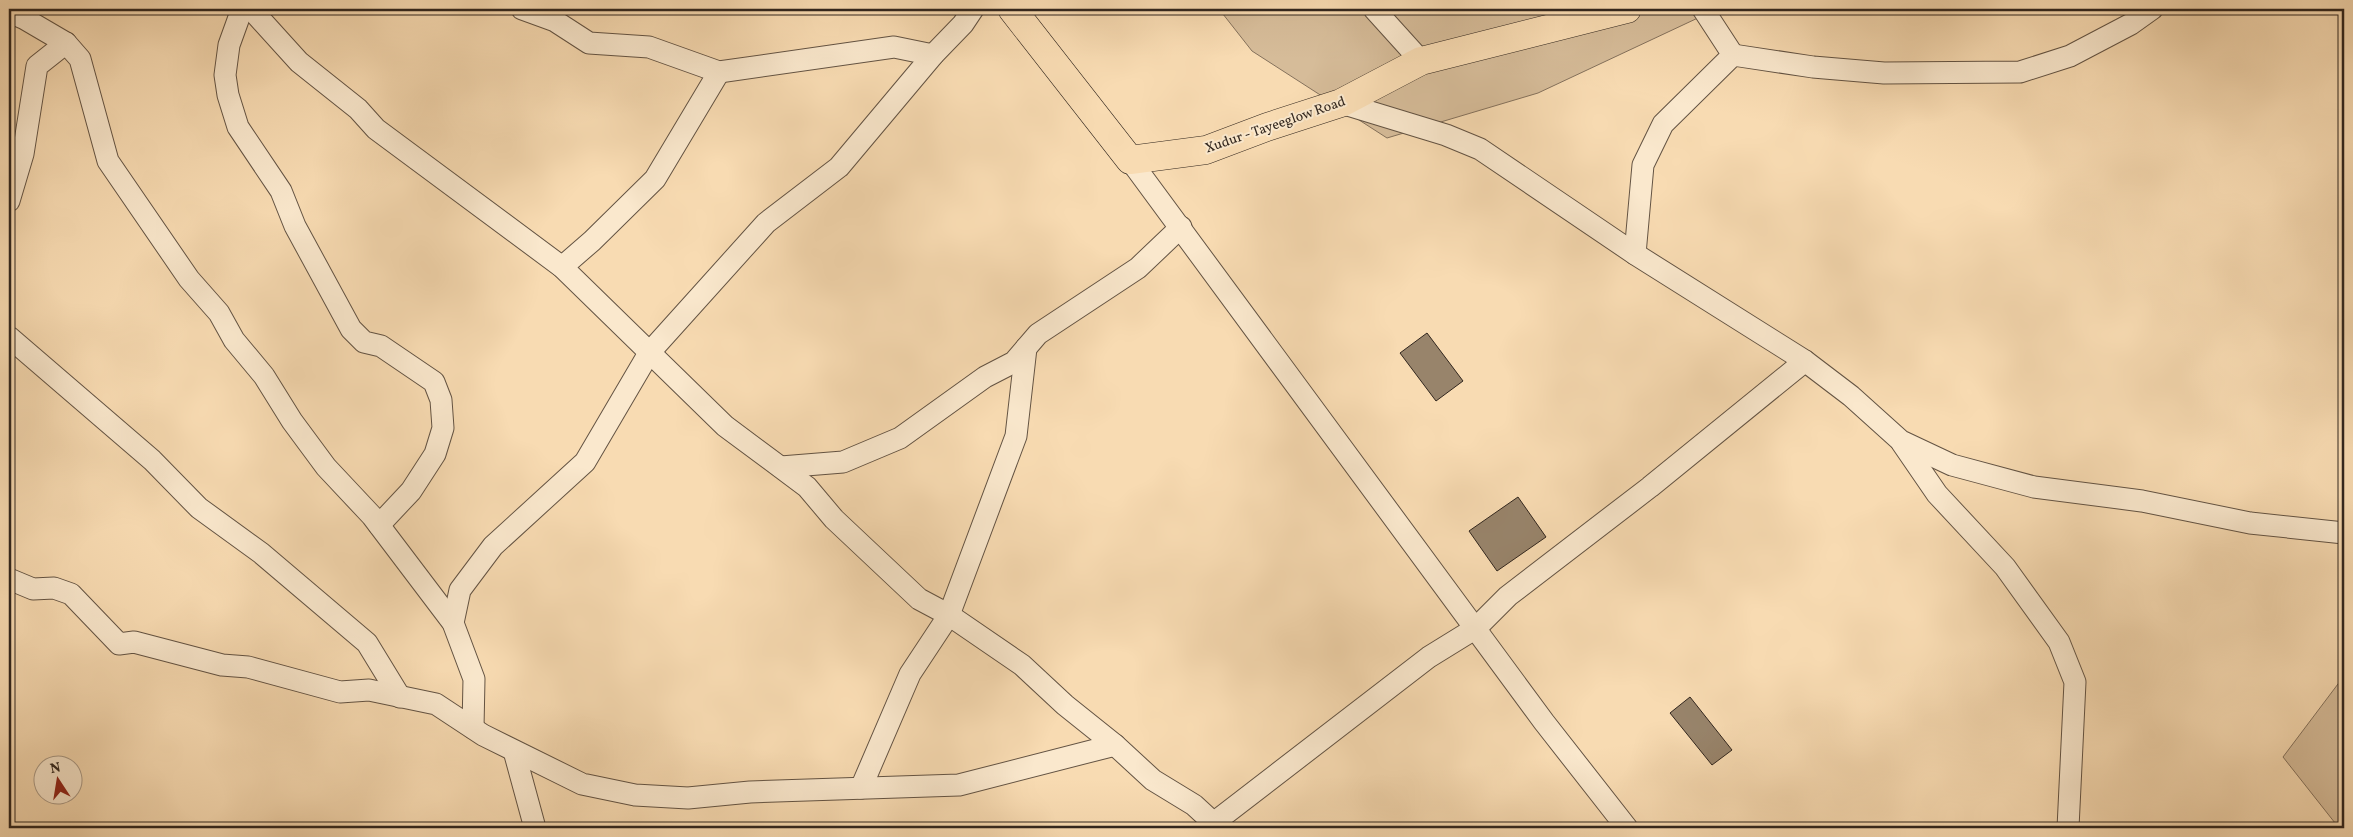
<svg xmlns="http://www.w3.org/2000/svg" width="2353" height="837" font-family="Vollkorn,serif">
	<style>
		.green { fill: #d6bc99; stroke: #84715c }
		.building { fill: #98846b; stroke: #31261e }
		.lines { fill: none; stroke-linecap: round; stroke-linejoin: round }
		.minor-casing { stroke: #635343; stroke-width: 23 }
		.major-casing { stroke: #31261e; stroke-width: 29 }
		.minor { stroke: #fae8cd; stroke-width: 21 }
		.major { stroke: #f8dbb2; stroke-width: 28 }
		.labels { text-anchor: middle; stroke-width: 4; stroke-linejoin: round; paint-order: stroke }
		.street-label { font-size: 14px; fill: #31261e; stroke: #fae8cd }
	</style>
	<rect width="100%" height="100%" fill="#f8dbb2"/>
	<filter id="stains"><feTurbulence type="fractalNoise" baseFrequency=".004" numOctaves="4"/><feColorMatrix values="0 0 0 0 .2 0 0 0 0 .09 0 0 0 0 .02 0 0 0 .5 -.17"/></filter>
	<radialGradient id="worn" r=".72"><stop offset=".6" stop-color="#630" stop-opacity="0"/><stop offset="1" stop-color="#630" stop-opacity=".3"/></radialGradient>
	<g class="green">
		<polygon points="1219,9 1717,9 1538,93 1387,138 1252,51"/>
		<polygon points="2344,676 2344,828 2339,828 2283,757"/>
	</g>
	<g class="building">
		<polygon points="1427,333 1463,381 1436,401 1400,353"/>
		<polygon points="1518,497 1546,537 1497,571 1469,531"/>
		<polygon points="1690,697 1732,750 1712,765 1670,713"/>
	</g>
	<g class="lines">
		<g class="minor-casing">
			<g id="minor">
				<polyline points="242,9 229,45 225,75 228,95 238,127 281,191 295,226 351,329 364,342 381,346 434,382 441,400 443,428 435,454 411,491 379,525"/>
				<polyline points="251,9 299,62 358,109 376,129 562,267 725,426 807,487 834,519 919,599 949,615 1022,665 1065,705 1115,745 1153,780 1194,805 1219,828"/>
				<polyline points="522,9 555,21 589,43 649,47 719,72 894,47 933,55"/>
				<polyline points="1374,9 1421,61"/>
				<polyline points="9,12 25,19 66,43 80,59 108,161 189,279 219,313 234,340 264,376 292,421 326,467 372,516 453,623 474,679 473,728"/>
				<polyline points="1733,55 1813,67 1884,73 2020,72 2070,56 2131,24 2152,9"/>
				<polyline points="1341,103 1446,135 1480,149 1635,254 1805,361 1851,396 1901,441 1952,465 2034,487 2142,501 2250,523 2344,533"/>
				<polyline points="1130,160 1544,722 1627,828"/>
				<polyline points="9,201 23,154 37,66 66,43"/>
				<polyline points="1635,254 1643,165 1663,124 1733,55 1703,9"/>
				<polyline points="562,267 592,241 655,179 719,72"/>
				<polyline points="9,337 152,460 199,508 261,553 367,643 400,697"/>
				<polyline points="1902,443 1937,494 2005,567 2059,642 2075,682 2068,828"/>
				<polyline points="781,467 843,462 900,438 985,377 1014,362 1038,334 1138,268 1181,227"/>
				<polyline points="9,579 33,589 54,588 71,594 119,644 134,642 222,665 248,667 340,692 369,690 436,704 483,735 582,784 635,795 688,798 750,792 959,785 1115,745"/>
				<polyline points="453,623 460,590 493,546 585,462 649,353 766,223 839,167 933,55 963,24 973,9"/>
				<polyline points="514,751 535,828"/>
				<polyline points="861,788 910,674 949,615 1016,436 1026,348"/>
				<polyline points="1207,828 1429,657 1476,628 1508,596 1650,487 1805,361"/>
			</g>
		</g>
		<g class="major-casing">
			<polyline id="major" points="1012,9 1130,160 1206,150 1267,127 1341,103 1421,61 1627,9"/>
		</g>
		<use href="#minor" class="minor"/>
		<use href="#major" class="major"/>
	</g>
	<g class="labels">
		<g class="street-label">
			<text transform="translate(1275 124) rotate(-19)" y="5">Xudur - Tayeeglow Road</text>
		</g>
	</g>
	<rect width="2353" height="837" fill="none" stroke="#f8dbb2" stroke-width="30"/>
	<rect x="10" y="10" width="2333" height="817" fill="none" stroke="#31261e" stroke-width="2.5"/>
	<rect x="15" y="15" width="2323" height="807" fill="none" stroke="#31261e"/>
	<g transform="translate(58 780) rotate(348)"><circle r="24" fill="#fae8cd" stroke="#aa9a87"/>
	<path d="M0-4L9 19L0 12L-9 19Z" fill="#8f2418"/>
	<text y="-8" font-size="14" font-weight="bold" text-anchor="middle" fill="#31261e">N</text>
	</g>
	<rect width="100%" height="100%" filter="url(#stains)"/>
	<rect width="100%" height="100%" fill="url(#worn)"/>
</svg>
